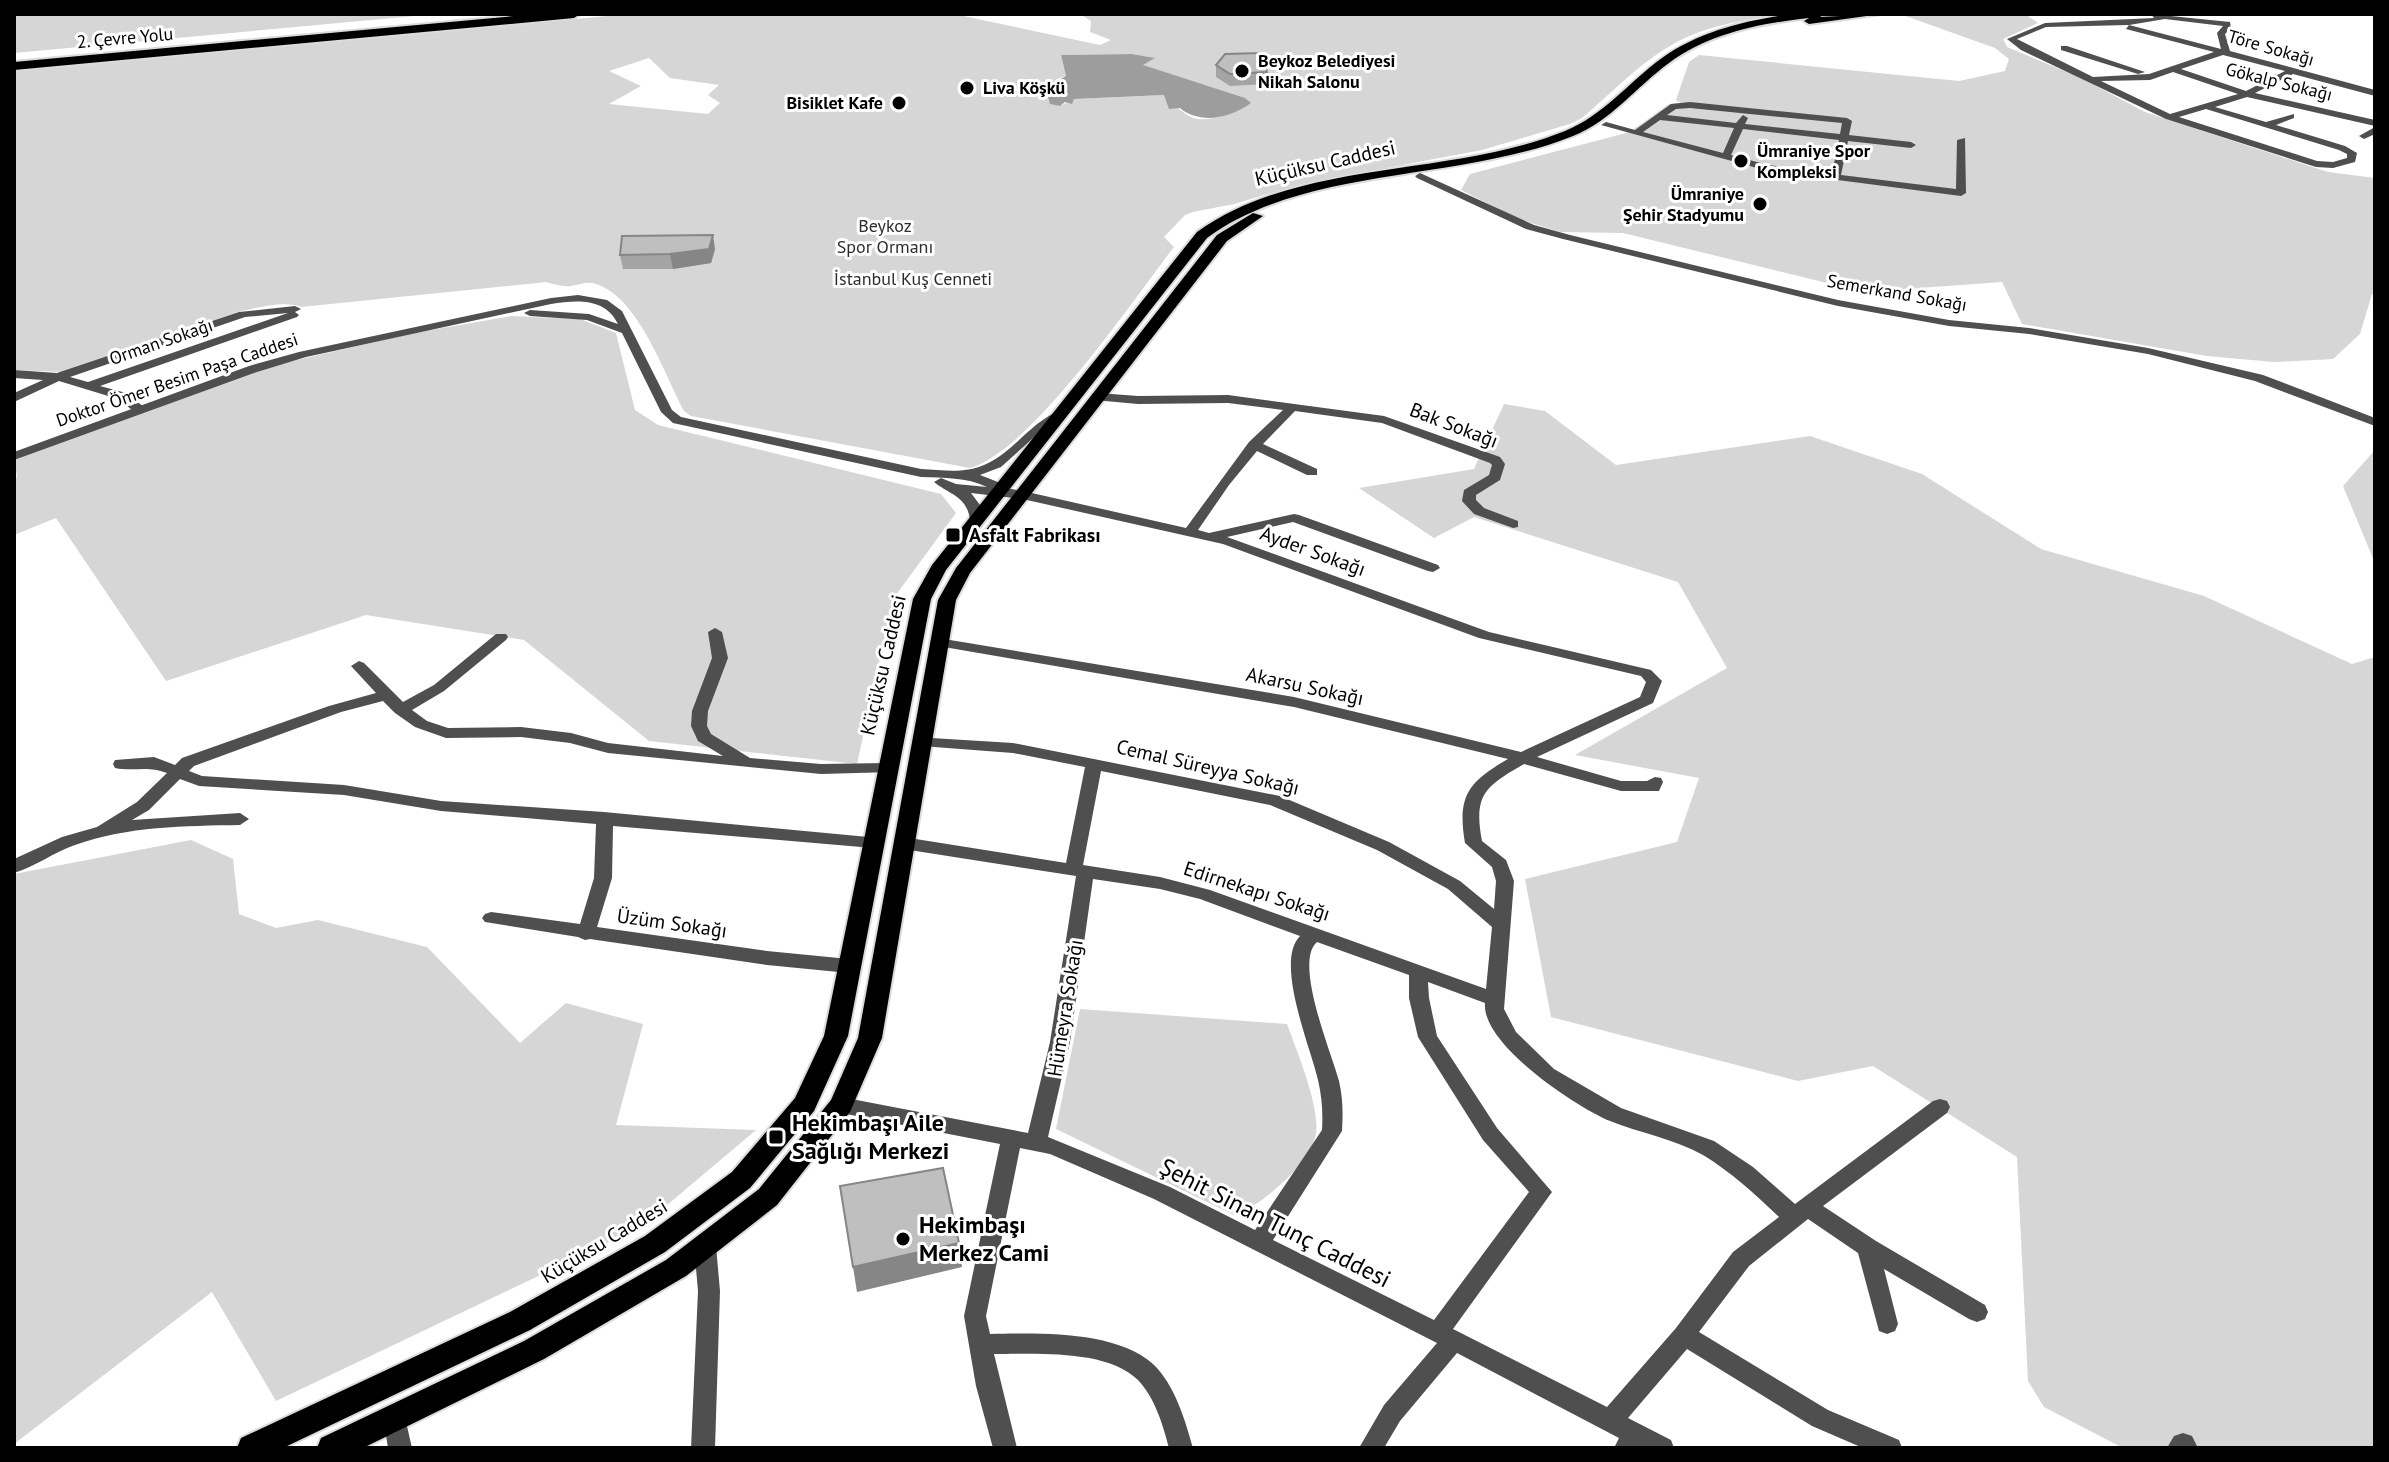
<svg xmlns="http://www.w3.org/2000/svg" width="2389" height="1462" font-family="'PT Sans',sans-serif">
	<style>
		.green { fill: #d6d6d6; fill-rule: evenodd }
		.water { fill: #9d9d9d }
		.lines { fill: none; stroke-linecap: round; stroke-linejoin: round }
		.primary-casing { stroke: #dbdbdb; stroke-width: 4 }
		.motorway-casing { stroke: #dbdbdb; stroke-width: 4 }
		.minor { fill: #4f4f4f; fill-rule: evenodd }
		.tertiary { fill: #4f4f4f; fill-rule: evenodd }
		.primary { fill: #000; fill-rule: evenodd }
		.motorway { fill: #000; fill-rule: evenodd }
		.wall { fill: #a4a4a4 }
		.shaded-wall { fill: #868686 }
		.building { fill: #bfbfbf; stroke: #868686; stroke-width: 2 }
		.poi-dot { fill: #000; stroke: #fff; stroke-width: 3 }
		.labels { text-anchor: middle; stroke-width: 6; stroke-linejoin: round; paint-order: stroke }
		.far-street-label { font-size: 18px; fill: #000; stroke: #fff }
		.far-poi-label { font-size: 18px; font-weight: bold; fill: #000; stroke: #fff; text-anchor: start }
		.far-park-label { font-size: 18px; fill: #2d2d2d; stroke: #fff }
		.street-label { font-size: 20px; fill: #000; stroke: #fff }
		.poi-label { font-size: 20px; font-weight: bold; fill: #000; stroke: #fff; text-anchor: start }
		.near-poi-label { font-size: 24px; font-weight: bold; fill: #000; stroke: #fff; text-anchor: start }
		.near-street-label { font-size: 24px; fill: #000; stroke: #fff }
	</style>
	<rect width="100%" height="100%" fill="#fff"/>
	<g class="green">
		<polygon points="14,14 437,14 14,53"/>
		<path d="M629,14H954L1100,45L1111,40L1090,32L1091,21L1080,14H1782C1750,20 1714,24 1685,38C1646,56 1615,90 1582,118L1570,124L1482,150L1302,184L1234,204L1193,212L1185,215L1164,237L1174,247C1133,300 1030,452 970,468L691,416L684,411C664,373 640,303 601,286C589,280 583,284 571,286C563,287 553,284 546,282L301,307C284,300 258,308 241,311L64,372L14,370V71ZM1132,54L1154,58L1142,65L1251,103C1238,113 1204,125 1189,116C1180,111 1172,102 1164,95L1074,99L1060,106L1051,104L1047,98L1057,79L1066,76L1061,55ZM649,58L670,78L719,85L708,95L720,103L708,114L609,104L641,86L609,71Z"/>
		<polygon points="1900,14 2025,14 2038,23 2003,39 2007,47 2079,77 2145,112 2328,172 2375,178 2375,295 2372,294 2360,334 2333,359 2274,362 2207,356 2022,324 2002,282 1864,292 1623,233 1560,232 1518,219 1461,190 1470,174 1630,132 1669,104 1681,103 1676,100 1689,62 1699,55 1959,81 2005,71 2009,59 1995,48"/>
		<polygon points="512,316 580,319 616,333 635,410 658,425 941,494 956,513 893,599 857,764 649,741 524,640 366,615 166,681 56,518 14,535 14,479 17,477 14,457 275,365 414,333"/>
		<polygon points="1504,404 1545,411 1616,465 1810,436 1922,474 2041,549 2204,596 2352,664 2375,657 2375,1448 2123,1448 2044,1407 2028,1381 2017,1157 1873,1066 1798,1081 1551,1017 1525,879 1677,842 1699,778 1575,755 1727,668 1678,582 1474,517 1434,538 1359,488 1474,469"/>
		<polygon points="2375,450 2375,563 2343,486"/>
		<polygon points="191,840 233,859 239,914 276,928 318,920 427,947 520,1043 566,1003 643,1024 616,1125 756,1130 641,1227 276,1401 212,1292 14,1444 14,874"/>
		<path d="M1080,1009L1287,1024C1296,1049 1323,1113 1315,1138C1306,1168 1262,1203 1236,1216L1056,1129Z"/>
	</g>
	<path class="water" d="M1132,54L1155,58L1143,65L1245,98L1251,103C1231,118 1200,125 1180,108L1169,109L1164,95L1074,99L1072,104L1065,102L1060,106L1050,104L1045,88L1066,76L1061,55Z"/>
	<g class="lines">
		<g class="primary-casing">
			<g id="primary">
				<path d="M1793,14H1825L1820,17L1881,14L1809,24L1804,21L1809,18L1800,19C1753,25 1707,35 1669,63C1636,87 1611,121 1573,136C1459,182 1305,166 1207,238L946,570L931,599L848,1036L814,1111L750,1188L665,1252L530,1330L283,1448H237L241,1438L510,1312L645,1236L732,1172L795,1098L824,1036L913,599L932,565L1197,232C1301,158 1449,178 1565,131C1604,115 1629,82 1662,58C1700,31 1747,20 1793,14Z"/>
				<polygon points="1253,213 1263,216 1227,241 970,573 956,600 882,1038 850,1112 777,1205 686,1276 544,1359 363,1448 317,1448 321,1438 524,1341 666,1260 759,1189 831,1100 858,1038 938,600 956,568 1217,235"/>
			</g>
		</g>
		<g class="motorway-casing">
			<polygon id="motorway" points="536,14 580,14 574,18 14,70 14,62"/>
		</g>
		<g class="minor">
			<path d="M2151,14L2230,22L2231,28L2225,34L2230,51L2375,90V96L2293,74L2255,93L2375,120V126L2247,97L2215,107L2266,122L2294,114V118L2276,125L2345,146L2357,153L2355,162L2333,168L2316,167L2166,119L2021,50L2007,39L2045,23L2154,18ZM2165,19L2223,26L2217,33L2221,49L2129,25ZM2129,25L2126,29L2214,52L2149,74L2093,77L2017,39L2046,27ZM2223,55L2285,71L2246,91L2181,69ZM2173,72L2238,94L2170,114L2101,81L2150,80ZM2206,109L2339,150L2347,154V158L2333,162L2317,161L2179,117Z"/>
			<polygon points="2061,46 2067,46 2145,72 2138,74 2061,50"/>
			<path d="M1690,102L1847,118L1852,121L1849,135L1911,142L1916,145L1911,148L1848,141L1841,175L1956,189L1957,140L1965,138L1966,193L1961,196L1768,171L1601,125L1606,122L1635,130L1671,104ZM1690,108L1842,123L1840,134L1745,124L1748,118L1743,115L1736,123L1667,115L1676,109ZM1660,120L1734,128L1723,153L1643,132ZM1743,129L1839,140L1832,173L1768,165L1731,155Z"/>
			<polygon points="2375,127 2375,134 2364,139 2359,136"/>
			<polygon points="1420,173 1534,225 1570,235 1838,300 1949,320 2029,328 2148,348 2263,375 2375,418 2375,426 2255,381 2148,354 2029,334 1949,326 1838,306 1563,239 1526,229 1417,178 1415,176"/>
			<path d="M295,306L301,309L295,312L299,315L297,317L100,386L126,393L144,407V413H136L118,399L59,381L14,402V393L43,380L14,378V370L57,373L239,312ZM288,313L88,382L70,377L245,317Z"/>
			<path d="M1098,393L1138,396L1228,395L1384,416L1500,457L1505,464L1500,480L1476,495V500L1484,508L1518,521V527L1513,528L1474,514L1462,501L1464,490L1489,475L1492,465L1490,463L1382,423L1295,411L1263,444L1317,469V475H1307L1257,451L1229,485L1198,530L1209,533L1294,514L1299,515L1438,565L1440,568L1433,572L1428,571L1293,522L1227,537L1489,632L1651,670L1662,681L1653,703L1537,757L1621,781H1647L1655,777L1661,778L1663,782L1659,791H1621L1524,764C1486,786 1473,794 1482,841L1506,860L1514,881L1504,1009L1516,1032L1554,1069L1621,1108L1714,1141L1753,1167L1795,1204L1933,1101L1940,1099L1947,1101L1950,1107L1947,1113L1823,1206L1876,1241L1985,1305L1988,1312L1985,1319L1977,1322L1969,1319L1884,1269L1898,1324L1895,1331L1887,1334L1879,1331L1858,1253L1808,1219L1749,1266L1699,1332L1828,1410L1899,1440L1902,1448H1863L1812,1426L1687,1349L1628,1418L1671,1440L1674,1448H1614L1619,1438L1457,1353L1400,1421L1384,1448H1359L1384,1405L1437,1343L1154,1199L1050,1154L1020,1148L986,1316L990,1334C1037,1333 1115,1330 1153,1364C1175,1385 1185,1420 1193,1448H1169C1163,1425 1155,1398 1138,1380C1107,1349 1035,1354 994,1354L1017,1448H993L976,1386L964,1316L1000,1144L841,1113L834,1111L831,1105L834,1099L841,1097L1028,1133L1050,1042L1076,876L903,849L894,843L903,837L1066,863L1085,767L1013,753L921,746L913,741L915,737L1013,743L1280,796L1389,842L1460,881L1494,909L1496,881L1492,867L1465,843C1457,796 1468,782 1508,759L1294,707L938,646L933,645L931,642L933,639L938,638L1294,697L1521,752L1640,697L1646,682L1641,676L1479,638L1223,544L1018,498L1016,495L1023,491L1186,528L1249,442L1283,410L1228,403L1138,404L1094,400L1092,397ZM1101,771L1270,805L1377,850L1448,889L1492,927L1486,989L1210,890L1160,877L1083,865ZM1093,879L1160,889L1200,899L1300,936C1274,962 1311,1048 1318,1080C1322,1097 1323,1113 1322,1130L1255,1230L1170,1187L1048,1137L1070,1042ZM1317,942L1409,975V998L1418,1037L1483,1140L1529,1192L1434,1320L1273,1240L1342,1131C1343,1114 1343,1098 1339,1081C1332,1054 1293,962 1317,942ZM1428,982L1485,1003C1481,1044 1576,1107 1610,1121C1640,1133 1675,1139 1703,1155C1731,1172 1755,1194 1779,1217L1733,1252L1676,1328L1607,1407L1453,1329L1552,1192L1497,1128L1437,1036L1429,998Z"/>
			<path d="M715,628L722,632L728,658L708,711L707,726L711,734L750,758L821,764L887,763L895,768L893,772L821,774L608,753L570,743L521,737L446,738L415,727L395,713L383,701L341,712L194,766L189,771L202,776L344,785L441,801L604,812L879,838L882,842L873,848L613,826L612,878L597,927L767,951L849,959L856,961L858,966L856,971L849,973L767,965L590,939L585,940L578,937L485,922L482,918L485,914L491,912L580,924L594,878L596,824L441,811L344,795L199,786L180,779L149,810L132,820L240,813L249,819L240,825C185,826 128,826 75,845C54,852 35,867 14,873V859L62,837L97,827L137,802L167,773C146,765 135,772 115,768L113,764L115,760L154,757L175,765L182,758L329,706L376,693L351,666L359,661L364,663L403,702L434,685L496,634H506L508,637L506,640L444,691L412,710L427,721L448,728L521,727L571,733L608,743L723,756L698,741L691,726L692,711L712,658L708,632Z"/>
			<polygon points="705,1237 713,1239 716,1246 720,1291 715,1448 691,1448 698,1291 694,1246 697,1239"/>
			<polygon points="395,1406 403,1409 412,1448 388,1448 383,1417 387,1409"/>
			<polygon points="2183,1433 2192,1436 2198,1448 2167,1448 2174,1436"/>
		</g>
		<path class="tertiary" d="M578,295L607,300L622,311L672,410L681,417L921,469C942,470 964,474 984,465C1014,453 1030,421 1062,410L1068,414L1042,430L1001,467L980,475L998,482L1006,488L1028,492L1030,495L1023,499L971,493L980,505L984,520L977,524L970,520C967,496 950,495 934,482L941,478L956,484L987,487C966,477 944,478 921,477L673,423L661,412L622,333L587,320L530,316L524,313L530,310L589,314L618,324C605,297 576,300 551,304L306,357L257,372L14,460V452L249,366L299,352L551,298Z"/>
		<use href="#primary" class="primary"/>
		<use href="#motorway" class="motorway"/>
	</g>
	<g class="wall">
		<polygon points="1216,65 1267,72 1266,84 1230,86 1216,77"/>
		<polygon points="715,249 711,263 673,269 623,269 620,255"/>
	</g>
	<g class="shaded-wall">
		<polygon points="713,235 715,249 711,263 673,269 670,254"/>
		<polygon points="959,1243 962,1267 857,1292 853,1267"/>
	</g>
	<g class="building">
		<polygon points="1262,53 1267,72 1230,74 1216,65 1225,54"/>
		<polygon points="713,235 709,249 670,254 620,255 622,236"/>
		<polygon points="943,1168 959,1243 853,1267 840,1186"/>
	</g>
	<g class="poi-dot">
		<circle cx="1242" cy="71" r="8"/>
		<circle cx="967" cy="88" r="8"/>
		<circle cx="899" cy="103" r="8"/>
		<circle cx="1741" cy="161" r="8"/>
		<circle cx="1760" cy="204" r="8"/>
		<rect x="945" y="527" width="16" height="16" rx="4"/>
		<rect x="768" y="1129" width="16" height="16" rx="4"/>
		<circle cx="903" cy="1239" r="8"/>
	</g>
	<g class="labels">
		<g class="far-street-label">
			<text transform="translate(125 38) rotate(-5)" y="6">2. Çevre Yolu</text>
			<text transform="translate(2271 48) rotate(16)" y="6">Töre Sokağı</text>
			<text transform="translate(2279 82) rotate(14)" y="6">Gökalp Sokağı</text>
			<text transform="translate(1897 293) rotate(10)" y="6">Semerkand Sokağı</text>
			<text transform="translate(161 342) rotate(-19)" y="6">Orman Sokağı</text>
			<text transform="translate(177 380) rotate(-19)" y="6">Doktor Ömer Besim Paşa Caddesi</text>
		</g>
		<g class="far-poi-label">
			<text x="1258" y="67">Beykoz Belediyesi<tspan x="1258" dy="21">Nikah Salonu</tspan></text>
			<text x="983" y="94">Liva Köşkü</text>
			<text x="883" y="109" text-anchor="end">Bisiklet Kafe</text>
			<text x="1757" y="157">Ümraniye Spor<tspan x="1757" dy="21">Kompleksi</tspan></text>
			<text x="1744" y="200" text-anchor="end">Ümraniye<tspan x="1744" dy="21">Şehir Stadyumu</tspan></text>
		</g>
		<g class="far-park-label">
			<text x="885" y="232">Beykoz<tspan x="885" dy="21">Spor Ormanı</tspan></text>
			<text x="913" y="285">İstanbul Kuş Cenneti</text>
		</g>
		<g class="street-label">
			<text transform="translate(1325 163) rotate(-13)" y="7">Küçüksu Caddesi</text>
			<text transform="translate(1454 425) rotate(21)" y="7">Bak Sokağı</text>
			<text transform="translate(1313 551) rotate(20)" y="7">Ayder Sokağı</text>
			<text transform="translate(883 665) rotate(-77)" y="7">Küçüksu Caddesi</text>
			<text transform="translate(1305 686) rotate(12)" y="7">Akarsu Sokağı</text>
			<text transform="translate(1208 767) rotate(13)" y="7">Cemal Süreyya Sokağı</text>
			<text transform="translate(1257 891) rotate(18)" y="7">Edirnekapı Sokağı</text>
			<text transform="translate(672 923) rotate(8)" y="7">Üzüm Sokağı</text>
			<text transform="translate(1065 1008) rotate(-81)" y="7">Hümeyra Sokağı</text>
			<text transform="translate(604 1241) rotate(-31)" y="7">Küçüksu Caddesi</text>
		</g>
		<g class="poi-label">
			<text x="969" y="542">Asfalt Fabrikası</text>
		</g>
		<g class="near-poi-label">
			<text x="792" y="1131">Hekimbaşı Aile<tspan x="792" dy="28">Sağlığı Merkezi</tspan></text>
			<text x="919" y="1233">Hekimbaşı<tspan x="919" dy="28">Merkez Cami</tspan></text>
		</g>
		<g class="near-street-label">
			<text transform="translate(1275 1223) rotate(27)" y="8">Şehit Sinan Tunç Caddesi</text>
		</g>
	</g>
	<rect width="2389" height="1462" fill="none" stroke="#000000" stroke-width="32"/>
</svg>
